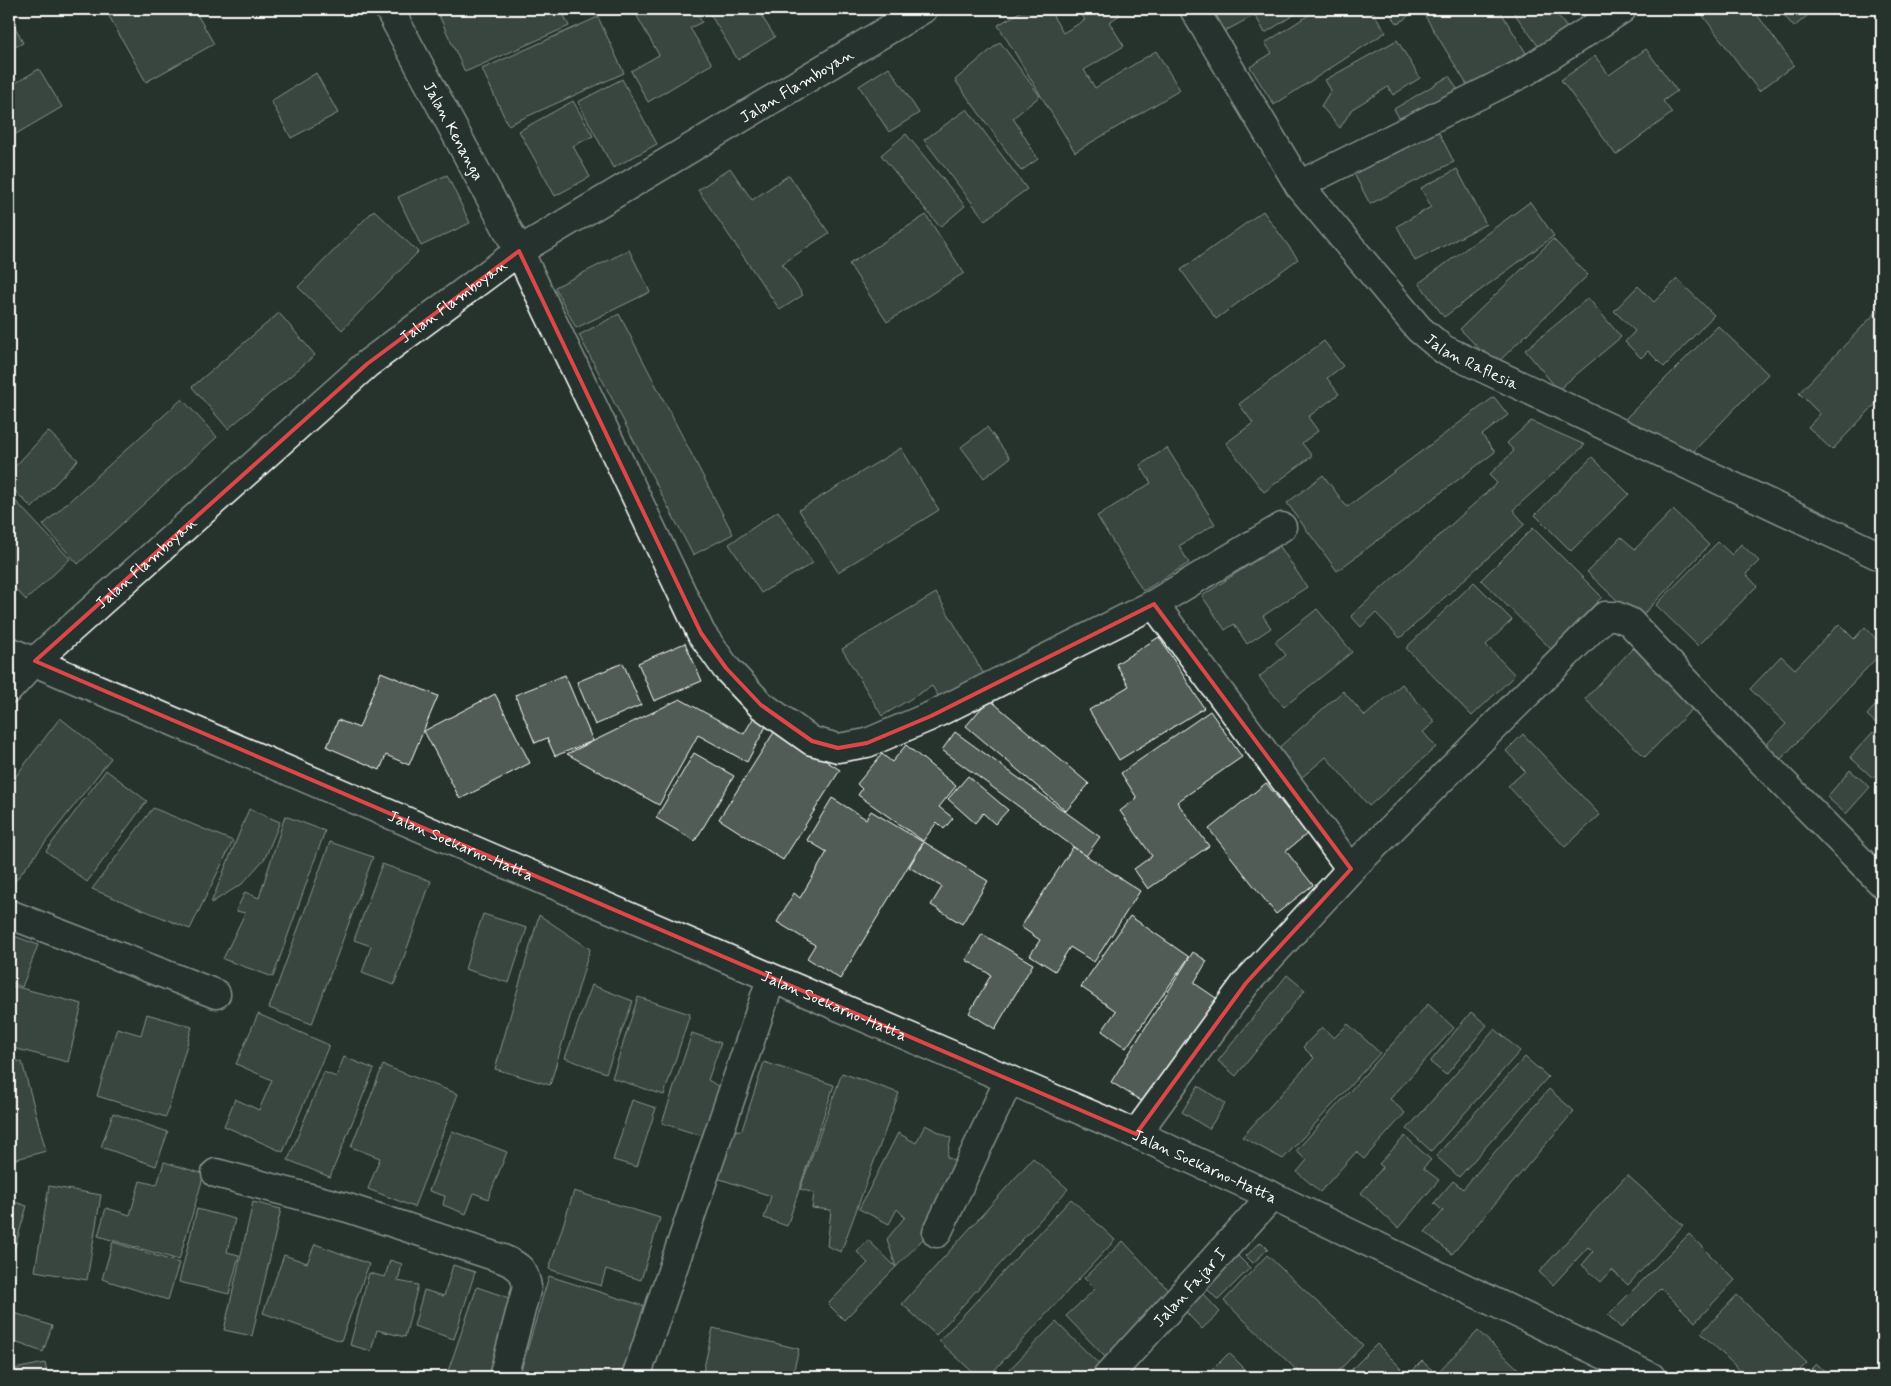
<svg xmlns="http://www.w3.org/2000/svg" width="1891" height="1386" font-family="Mynerve,sans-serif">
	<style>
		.building { fill: #515c57; stroke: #fff }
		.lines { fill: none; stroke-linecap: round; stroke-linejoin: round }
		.street-casing { stroke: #fff; stroke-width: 31 }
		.primary-casing { stroke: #fff; stroke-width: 31 }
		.street { stroke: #26332d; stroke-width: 28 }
		.primary { stroke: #26332d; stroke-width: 28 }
		.marked { fill: none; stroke: #dc4848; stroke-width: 4; stroke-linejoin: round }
		.labels { text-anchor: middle; stroke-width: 4; stroke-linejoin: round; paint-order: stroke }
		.street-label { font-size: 16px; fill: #fff; stroke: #26332d }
	</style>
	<rect width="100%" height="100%" fill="#26332d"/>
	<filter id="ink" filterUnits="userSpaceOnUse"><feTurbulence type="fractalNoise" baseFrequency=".02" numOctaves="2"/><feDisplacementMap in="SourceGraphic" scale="10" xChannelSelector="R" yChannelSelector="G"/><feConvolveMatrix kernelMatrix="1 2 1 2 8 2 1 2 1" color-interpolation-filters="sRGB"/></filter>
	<g filter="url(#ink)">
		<g class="building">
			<polygon points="105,9 194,9 214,44 146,82"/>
			<polygon points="436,9 561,9 569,26 465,72"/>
			<polygon points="633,9 694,9 702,22 690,28 712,64 648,102 631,71 659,55"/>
			<polygon points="707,9 757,9 775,37 738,60"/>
			<polygon points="1025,9 1049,9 1063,33 1085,20 1078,9 1116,9 1120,15 1109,22 1124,46 1084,70 1095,88 1156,51 1180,90 1075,152 998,25"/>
			<polygon points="1213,9 1303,9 1265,33 1255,15 1225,31"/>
			<polygon points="1318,9 1371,9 1386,32 1274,105 1250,67 1272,53 1265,43"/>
			<polygon points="1386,9 1417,9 1398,24"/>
			<polygon points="1426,9 1499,9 1526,53 1469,88 1422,11"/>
			<polygon points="1511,9 1553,9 1567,28 1539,47"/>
			<polygon points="1574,9 1600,9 1584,22"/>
			<polygon points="1698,9 1753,9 1794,65 1759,91"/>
			<polygon points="1779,9 1815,9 1794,27"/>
			<polygon points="9,14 23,43 9,50"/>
			<polygon points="598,17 624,73 508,125 482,69"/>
			<polygon points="1397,40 1420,78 1393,95 1388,87 1352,109 1340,128 1321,106 1331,90 1325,80"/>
			<polygon points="1000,42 1040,96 1013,118 1038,159 1021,171 955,80"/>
			<polygon points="1646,49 1677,91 1663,101 1672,113 1616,155 1561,80 1595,56 1609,75"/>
			<polygon points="889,67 919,113 889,132 859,86"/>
			<polygon points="39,69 62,107 9,138 9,87"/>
			<polygon points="316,73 338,113 291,138 271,101"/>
			<polygon points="1449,76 1461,95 1405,128 1394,109"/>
			<polygon points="622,79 657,144 613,168 578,102"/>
			<polygon points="573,101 593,136 573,146 590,177 555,196 519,131"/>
			<polygon points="967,109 1027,189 985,220 924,140"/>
			<polygon points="1435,125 1454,162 1370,204 1351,168"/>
			<polygon points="906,134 965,206 940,227 881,155"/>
			<polygon points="730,168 752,200 789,175 829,233 782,264 803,295 780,310 698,190"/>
			<polygon points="1457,169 1486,224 1415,261 1397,226 1431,207 1421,188"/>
			<polygon points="447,175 470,223 421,246 398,197"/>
			<polygon points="1530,202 1554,236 1444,317 1419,283"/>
			<polygon points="374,210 418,252 342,330 298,287"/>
			<polygon points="1263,211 1298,259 1216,319 1181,270"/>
			<polygon points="926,215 964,273 887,322 849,264"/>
			<polygon points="1553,239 1588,275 1495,365 1460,329"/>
			<polygon points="629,250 650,292 576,328 555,287"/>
			<polygon points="1677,279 1714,315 1664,367 1648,351 1641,358 1625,342 1635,331 1614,311 1638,286 1654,302"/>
			<polygon points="1588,298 1621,337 1558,390 1525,350"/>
			<polygon points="1882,306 1882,397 1832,450 1808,427 1820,414 1799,393"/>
			<polygon points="279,313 315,355 228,429 192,387"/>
			<polygon points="619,314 733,534 693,555 579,335"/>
			<polygon points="1718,326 1768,374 1691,454 1621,423"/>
			<polygon points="1324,341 1343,366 1327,378 1339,394 1308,417 1318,431 1302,443 1312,456 1264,492 1226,443 1253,423 1239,404"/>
			<polygon points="1494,397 1508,415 1482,435 1495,452 1337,571 1287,503 1323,475 1347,507"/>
			<polygon points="182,399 217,437 78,564 43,525"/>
			<polygon points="1531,421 1585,445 1513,510 1525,524 1400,638 1376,613 1361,627 1351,616 1497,483 1489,475 1514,451 1507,443"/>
			<polygon points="987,427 1010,458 984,478 961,447"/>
			<polygon points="48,431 78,460 32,508 9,485 9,473"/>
			<polygon points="901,448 939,510 838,572 799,510"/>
			<polygon points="1167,448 1215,524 1179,546 1189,563 1143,591 1097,516 1151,483 1140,465"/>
			<polygon points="1592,457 1629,494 1571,551 1535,515"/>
			<polygon points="9,494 70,559 26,600 9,582"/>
			<polygon points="1673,510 1709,545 1638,620 1587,572 1621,537 1635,549"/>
			<polygon points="778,511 813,563 761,593 729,544"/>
			<polygon points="1533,528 1602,597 1551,649 1481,580"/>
			<polygon points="1718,542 1732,555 1741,544 1759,561 1746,574 1757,586 1698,646 1656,605"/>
			<polygon points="1279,545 1307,587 1263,616 1271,628 1247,644 1234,624 1225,630 1202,596"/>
			<polygon points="1474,582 1512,620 1486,645 1515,675 1472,716 1406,648"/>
			<polygon points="936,593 985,676 942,702 932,686 882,716 842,649"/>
			<polygon points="1317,609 1352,652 1284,707 1259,677 1286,655 1275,642"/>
			<polygon points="1839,624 1854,639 1865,627 1882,645 1882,652 1779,761 1764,747 1786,724 1750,689 1781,656 1795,669"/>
			<polygon points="1159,637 1204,708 1119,760 1089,710 1129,686 1116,664"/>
			<polygon points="685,643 702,681 654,701 638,663"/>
			<polygon points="1633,648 1695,706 1645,757 1585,699"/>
			<polygon points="623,663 641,705 595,725 577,682"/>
			<polygon points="381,672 438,696 409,765 386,755 380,770 327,747 338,720 359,728"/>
			<polygon points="565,675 593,741 555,756 547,738 535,743 515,695"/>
			<polygon points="1402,684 1435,722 1423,732 1436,747 1369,806 1326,757 1301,778 1276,750 1343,691 1365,716"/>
			<polygon points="495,694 530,763 460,799 424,731"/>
			<polygon points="1882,698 1882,729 1867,715"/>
			<polygon points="680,699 744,734 759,708 772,715 747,762 698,735 659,805 567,754"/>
			<polygon points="989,699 1089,784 1066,811 966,726"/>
			<polygon points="1210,711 1242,757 1177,802 1209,846 1148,889 1134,869 1152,856 1120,811 1137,798 1121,773"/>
			<polygon points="60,718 111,758 9,889 9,785"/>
			<polygon points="776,729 840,770 783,860 719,819"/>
			<polygon points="955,732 1100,837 1086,856 942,750"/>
			<polygon points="1873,732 1882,740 1882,768 1873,778 1850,757"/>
			<polygon points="1523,734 1600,815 1565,847 1508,786 1525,771 1506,751"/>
			<polygon points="906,745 956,786 939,807 953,818 944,829 937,822 923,841 858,795 862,789 857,784 882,754 892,762"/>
			<polygon points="694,753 734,776 695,841 656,818"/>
			<polygon points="106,770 147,801 87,882 46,851"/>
			<polygon points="1850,770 1870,787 1846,814 1827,797"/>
			<polygon points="968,776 1008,810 995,824 983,813 975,823 948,799"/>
			<polygon points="1266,783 1307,834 1286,851 1313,885 1276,914 1209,829"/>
			<polygon points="832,798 866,819 871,811 923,842 840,979 807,958 815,945 777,922 794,893 800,898 827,852 807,840"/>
			<polygon points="153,808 233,841 190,929 92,889"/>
			<polygon points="249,809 280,822 265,858 242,884 211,903"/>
			<polygon points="285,816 325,831 273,977 223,959 245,913 236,911 245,892 259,898"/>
			<polygon points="330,842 373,857 312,1024 269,1008"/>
			<polygon points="924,842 988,881 962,924 931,905 942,887 909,867"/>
			<polygon points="1073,847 1140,891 1094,962 1070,947 1055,971 1030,955 1040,940 1021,927"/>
			<polygon points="382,864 431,881 394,985 362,973 371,946 354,940"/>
			<polygon points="483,914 527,928 509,983 465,969"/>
			<polygon points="539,915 590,949 550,1085 495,1069"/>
			<polygon points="1130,916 1189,957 1126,1048 1102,1031 1116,1011 1081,987"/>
			<polygon points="9,934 38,945 22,987 9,982"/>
			<polygon points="982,934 1033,964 995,1029 969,1013 991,975 966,960"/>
			<polygon points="1193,952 1207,961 1194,983 1219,1000 1151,1107 1111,1082"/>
			<polygon points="1287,975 1305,990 1236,1076 1218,1061"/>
			<polygon points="9,985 82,1004 68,1062 9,1047"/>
			<polygon points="592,985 633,1001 606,1073 565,1058"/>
			<polygon points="638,997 690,1014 664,1095 612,1078"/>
			<polygon points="1428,1004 1454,1028 1390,1099 1405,1113 1364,1159 1356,1152 1320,1192 1297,1172 1307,1160 1296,1151"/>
			<polygon points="1471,1012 1487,1025 1446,1075 1430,1062"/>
			<polygon points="147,1014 192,1027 166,1117 97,1096 117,1028 141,1035"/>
			<polygon points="258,1014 329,1045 283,1152 224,1126 235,1099 259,1110 272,1080 236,1064"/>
			<polygon points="1348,1024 1380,1053 1283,1159 1242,1137 1314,1058 1303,1047 1322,1027 1334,1038"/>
			<polygon points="1495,1029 1520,1051 1431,1151 1407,1129"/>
			<polygon points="692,1033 721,1043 708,1080 721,1088 705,1137 662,1123"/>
			<polygon points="344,1057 374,1069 330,1177 288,1160 324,1072 336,1077"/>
			<polygon points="1525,1057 1548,1077 1459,1177 1436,1156"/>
			<polygon points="9,1059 22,1062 46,1151 9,1161"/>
			<polygon points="764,1062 834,1085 787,1226 764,1218 771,1196 717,1178 732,1131 742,1130"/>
			<polygon points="383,1065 458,1094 414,1207 368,1189 380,1158 351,1147"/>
			<polygon points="842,1073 899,1093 841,1252 827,1246 831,1210 812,1208 814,1193 800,1189"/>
			<polygon points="1198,1086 1225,1103 1209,1129 1182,1112"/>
			<polygon points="1549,1089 1574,1111 1452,1254 1425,1232 1443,1211 1434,1203 1453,1181 1463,1189"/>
			<polygon points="632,1100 656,1108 637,1167 613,1160"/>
			<polygon points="113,1113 168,1132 156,1166 101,1147"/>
			<polygon points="925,1125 951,1138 947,1157 962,1164 925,1237 896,1267 887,1239 905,1217 897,1209 889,1224 859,1209 898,1133 916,1143"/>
			<polygon points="452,1131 507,1152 488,1199 474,1193 466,1214 443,1205 445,1196 429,1191"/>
			<polygon points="1405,1136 1431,1160 1423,1168 1439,1180 1398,1228 1361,1193 1383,1167 1379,1164"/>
			<polygon points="1033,1158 1068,1189 936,1335 902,1304"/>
			<polygon points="164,1162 204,1174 179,1260 98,1236 106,1208 130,1215 140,1181 157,1185"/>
			<polygon points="1627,1175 1683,1225 1628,1285 1612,1270 1601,1282 1582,1265 1593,1252 1588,1247 1553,1285 1539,1272"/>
			<polygon points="49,1186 101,1195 87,1280 35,1271"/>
			<polygon points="574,1191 660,1218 641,1280 606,1269 601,1286 549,1269"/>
			<polygon points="1071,1199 1115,1240 988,1377 978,1377 939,1341"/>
			<polygon points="9,1200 27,1206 14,1250 9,1249"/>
			<polygon points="253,1202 281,1209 252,1336 224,1330"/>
			<polygon points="197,1209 235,1219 227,1252 239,1255 229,1294 179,1282"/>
			<polygon points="1689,1234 1735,1280 1695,1322 1661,1288 1621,1328 1608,1315"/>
			<polygon points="868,1240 896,1267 844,1320 828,1304 868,1263 857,1252"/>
			<polygon points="1123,1241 1172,1294 1105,1357 1066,1316 1095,1289 1084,1278"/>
			<polygon points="113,1242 179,1263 168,1300 102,1279"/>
			<polygon points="1261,1242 1268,1249 1253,1263 1246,1256"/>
			<polygon points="315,1244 369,1264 341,1341 263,1313 284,1255 307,1263"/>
			<polygon points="1267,1255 1363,1345 1333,1377 1304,1377 1224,1301"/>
			<polygon points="1238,1256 1250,1268 1218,1300 1206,1288"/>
			<polygon points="390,1260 402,1264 398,1281 418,1285 405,1337 377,1330 371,1351 350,1345 369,1273 385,1277"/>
			<polygon points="453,1265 475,1272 454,1339 414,1326 424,1290 444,1296"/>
			<polygon points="549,1276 647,1307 625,1377 519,1377"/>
			<polygon points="477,1287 518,1301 491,1377 446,1377"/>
			<polygon points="1202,1293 1220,1312 1202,1329 1184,1310"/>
			<polygon points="1737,1295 1807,1363 1793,1377 1747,1377 1701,1333"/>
			<polygon points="9,1311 52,1326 43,1352 12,1341 9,1351"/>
			<polygon points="1056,1322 1102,1367 1091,1377 1002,1377"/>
			<polygon points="713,1328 799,1349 792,1377 725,1377 703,1372"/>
			<polygon points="1478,1331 1527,1377 1433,1377"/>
			<polygon points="1377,1344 1408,1375 1422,1361 1432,1370 1425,1377 1344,1377"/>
			<polygon points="1229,1353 1253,1377 1205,1377"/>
			<polygon points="45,1363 48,1377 9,1377 9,1370"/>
			<polygon points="1817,1364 1831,1377 1804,1377"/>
		</g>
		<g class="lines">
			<g class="street-casing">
				<g id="street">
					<path id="s1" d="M389,9L519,251L701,633L726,668L761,705L812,741L838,748L867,743L931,716L1154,604L1282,527"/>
					<path id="s2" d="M1194,9L1299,185L1419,329L1443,349L1882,557"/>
					<polyline points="1299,185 1525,72 1622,9"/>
					<polyline points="1154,604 1351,869"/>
					<path id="s3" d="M35,661L367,364L519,251L923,9"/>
					<polyline points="9,914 216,994"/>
					<polyline points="1136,1134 1246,983 1351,869 1605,616 1616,616 1630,622 1746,745 1882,883"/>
					<path d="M216,1173L348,1208L503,1259C519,1266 524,1269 527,1287L503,1377"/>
					<polyline points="937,1233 1009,1080"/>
					<polyline points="636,1377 771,979"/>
					<path id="s4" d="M1107,1377L1272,1196"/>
				</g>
			</g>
			<g class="primary-casing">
				<g id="primary">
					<path id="s5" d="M9,651L1136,1134L1272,1196L1651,1377"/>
					<polyline points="9,689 35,661"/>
				</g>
			</g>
			<use href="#street" class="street"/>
			<use href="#primary" class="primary"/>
		</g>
	</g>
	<path d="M0 0H1891V1386H0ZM519,251L701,633L726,668L761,705L812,741L838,748L867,743L931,716L1154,604L1351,869L1246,983L1136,1134L35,661L367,364Z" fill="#26332d" fill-opacity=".55" fill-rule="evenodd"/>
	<path class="marked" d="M519,251L701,633L726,668L761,705L812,741L838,748L867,743L931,716L1154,604L1351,869L1246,983L1136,1134L35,661L367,364Z"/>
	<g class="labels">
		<g class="street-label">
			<text dy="6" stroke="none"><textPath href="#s3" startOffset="958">Jalan Flamboyan</textPath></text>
			<text dy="6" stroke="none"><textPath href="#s1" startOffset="138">Jalan Kenanga</textPath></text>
			<text dy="6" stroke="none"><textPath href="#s3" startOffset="552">Jalan Flamboyan</textPath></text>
			<text dy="6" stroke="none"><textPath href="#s2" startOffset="455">Jalan Raflesia</textPath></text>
			<text dy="6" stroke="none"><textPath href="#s3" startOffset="148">Jalan Flamboyan</textPath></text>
			<text dy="6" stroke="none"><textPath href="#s5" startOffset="492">Jalan Soekarno-Hatta</textPath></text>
			<text dy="6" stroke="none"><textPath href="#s5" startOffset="898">Jalan Soekarno-Hatta</textPath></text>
			<text dy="6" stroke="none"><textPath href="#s5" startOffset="1302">Jalan Soekarno-Hatta</textPath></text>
			<text dy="6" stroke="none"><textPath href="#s4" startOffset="122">Jalan Fajar I</textPath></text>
		</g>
	</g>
	<rect width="1891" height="1386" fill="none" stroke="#26332d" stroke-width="30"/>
	<rect x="15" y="15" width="1861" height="1356" fill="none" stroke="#fff" stroke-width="2" filter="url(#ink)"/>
</svg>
